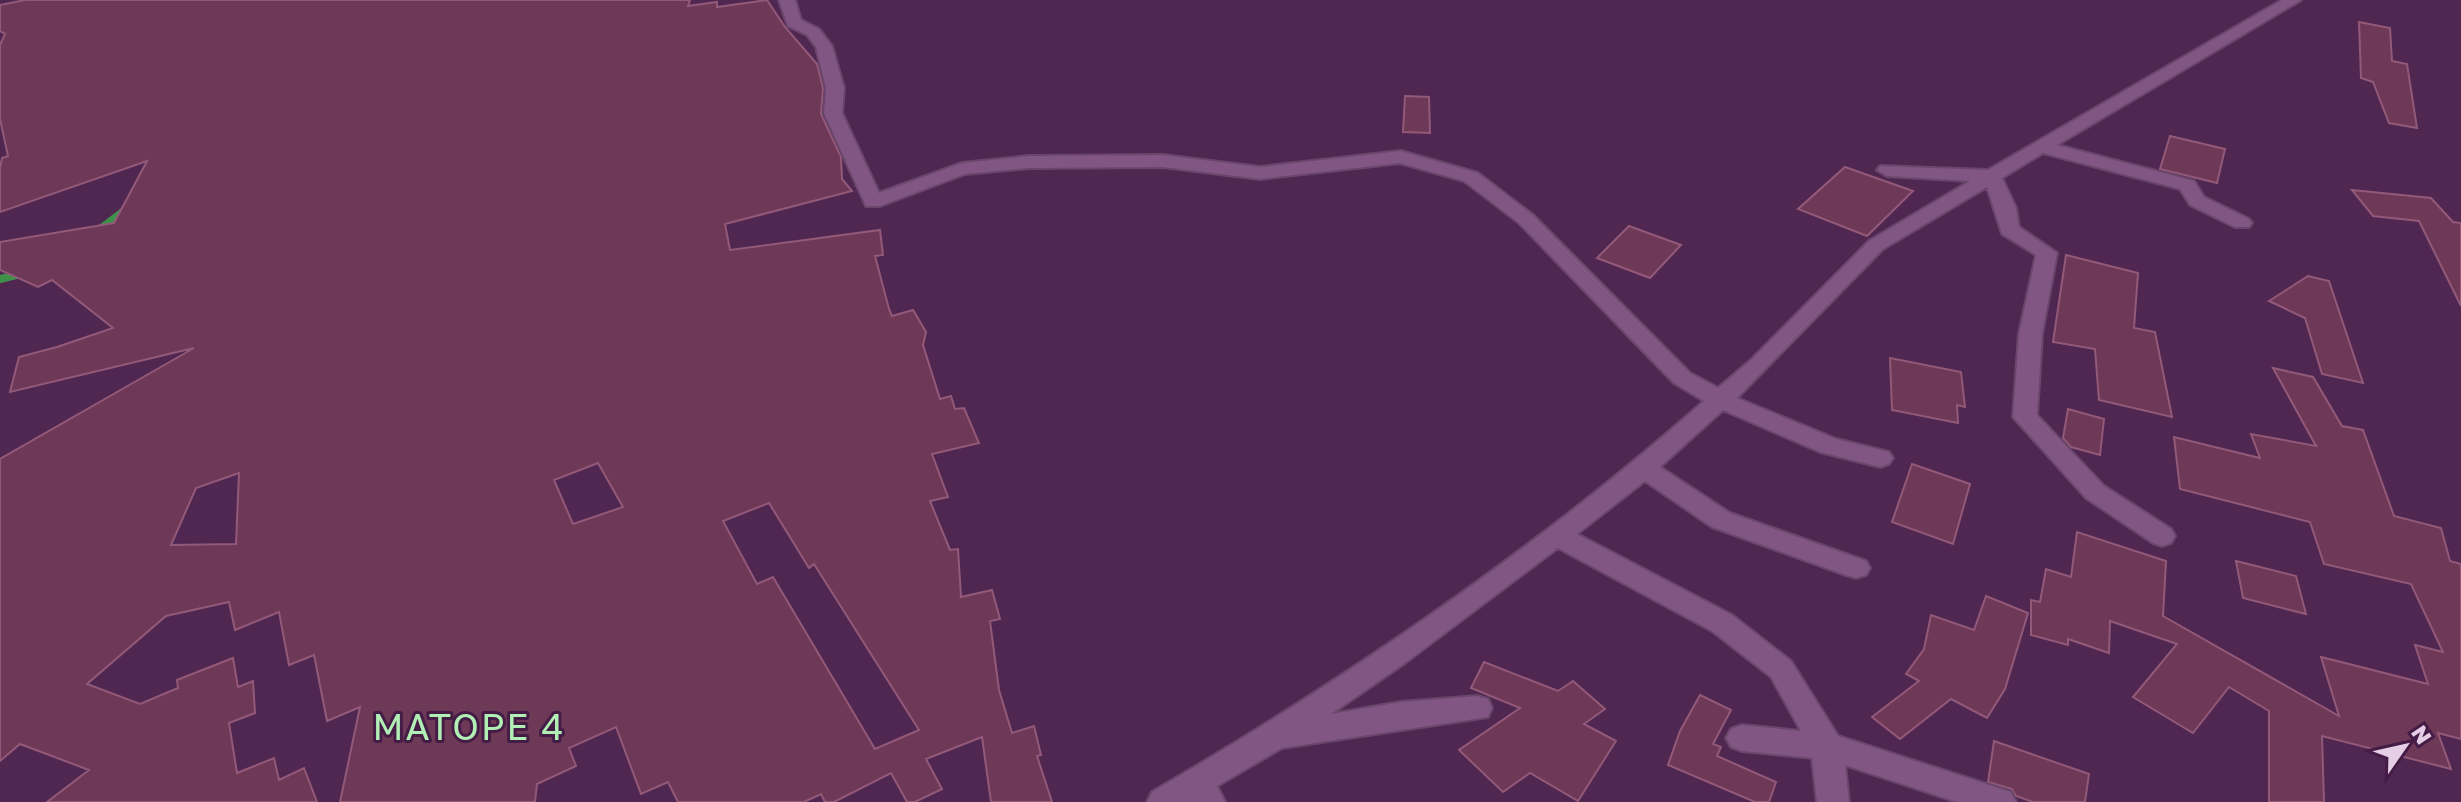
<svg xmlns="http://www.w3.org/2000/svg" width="2461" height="802" viewBox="0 0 2461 802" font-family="'Golos Text',sans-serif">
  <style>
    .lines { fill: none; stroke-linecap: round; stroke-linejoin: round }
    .stream { stroke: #3f9149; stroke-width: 8 }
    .building { fill: #6e3857; stroke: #935979; stroke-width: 2; fill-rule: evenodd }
    .minor-casing { stroke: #6a466b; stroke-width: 4 }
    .minor { fill: #825683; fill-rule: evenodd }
    .labels { text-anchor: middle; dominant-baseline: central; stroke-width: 6; stroke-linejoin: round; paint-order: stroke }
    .near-quarter-label { font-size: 36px; letter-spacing: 2px; fill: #b2efb5; stroke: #441c46 }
  </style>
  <rect width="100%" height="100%" fill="#4f2751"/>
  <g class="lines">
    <g class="stream">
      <path d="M 98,231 L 128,208"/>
      <path d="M 0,279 L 24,273"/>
    </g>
  </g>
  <g class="building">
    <path d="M 25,0 L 690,0 L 688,6 L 717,2 L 717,7 L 767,0 L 785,27 L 817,64 L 823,88 L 821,114 L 841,157 L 842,179 L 852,191 L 725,224 L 730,250 L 880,230 L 883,255 L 875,256 L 889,309 L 892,316 L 913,310 L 926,332 L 923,345 L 940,399 L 951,396 L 955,409 L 964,408 L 979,443 L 932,454 L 948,497 L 930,501 L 950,550 L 958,549 L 961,597 L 992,590 L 1000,619 L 990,621 L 999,690 L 1012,733 L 1034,726 L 1041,755 L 1037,756 L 1052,802 L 991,802 L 982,737 L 926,759 L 942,789 L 915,802 L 907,802 L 891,773 L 834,802 L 825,802 L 821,794 L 804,802 L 678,802 L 668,782 L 641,794 L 616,727 L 569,748 L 576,766 L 537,784 L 535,802 L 340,802 L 360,707 L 327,721 L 314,655 L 289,665 L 279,612 L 235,630 L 229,602 L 166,616 L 87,684 L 140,704 L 178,688 L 177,680 L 233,658 L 238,687 L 253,681 L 255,713 L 229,723 L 237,773 L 274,758 L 279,780 L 304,768 L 317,802 L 47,802 L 89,770 L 20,744 L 0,761 L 0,459 L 194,348 L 10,392 L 19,357 L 57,347 L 113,328 L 52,280 L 38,287 L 0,270 L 0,242 L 114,223 L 147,161 L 0,212 L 0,168 L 2,158 L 8,156 L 0,119 L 0,45 L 5,34 L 0,31 L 0,5 ZM 598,463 L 623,507 L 573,524 L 554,480 ZM 239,473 L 236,544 L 171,545 L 196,488 ZM 769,503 L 809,568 L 814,564 L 919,730 L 875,749 L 773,577 L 757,584 L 723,521 Z"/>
    <path d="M 2359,22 L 2390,28 L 2392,61 L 2407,64 L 2417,128 L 2389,123 L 2373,82 L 2361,78 Z"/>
    <path d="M 1405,96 L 1429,97 L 1430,133 L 1403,132 Z"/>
    <path d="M 2170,136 L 2225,149 L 2217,183 L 2160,169 Z"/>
    <path d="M 1845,167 L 1913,191 L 1867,236 L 1798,209 Z"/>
    <path d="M 2352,190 L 2431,198 L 2453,222 L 2461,223 L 2461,306 L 2419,221 L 2373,216 Z"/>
    <path d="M 1629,226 L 1681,245 L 1650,278 L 1597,258 Z"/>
    <path d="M 2066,255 L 2138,273 L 2134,328 L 2155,332 L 2172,417 L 2099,400 L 2095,349 L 2053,342 Z"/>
    <path d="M 2308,276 L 2329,281 L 2363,383 L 2322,374 L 2305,318 L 2269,301 Z"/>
    <path d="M 1890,358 L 1961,372 L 1965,407 L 1957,405 L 1958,423 L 1892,410 Z"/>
    <path d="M 2273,368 L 2313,377 L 2342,426 L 2363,430 L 2394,516 L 2441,528 L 2450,561 L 2461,564 L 2461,739 L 2438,733 L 2451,769 L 2322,736 L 2324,802 L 2269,802 L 2269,711 L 2229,687 L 2193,733 L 2133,697 L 2177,644 L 2110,621 L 2109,653 L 2068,639 L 2068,645 L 2031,635 L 2031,600 L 2040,602 L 2046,569 L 2071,577 L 2077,532 L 2166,561 L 2163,616 L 2339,716 L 2321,657 L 2428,684 L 2415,645 L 2443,652 L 2411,584 L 2324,564 L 2310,522 L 2180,489 L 2174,437 L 2260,458 L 2251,434 L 2316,446 Z"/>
    <path d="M 2068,409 L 2104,419 L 2100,455 L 2071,447 L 2063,438 Z"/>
    <path d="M 1912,464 L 1970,484 L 1953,544 L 1892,522 Z"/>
    <path d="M 2236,561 L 2296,576 L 2306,614 L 2243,598 Z"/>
    <path d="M 1986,596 L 2028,613 L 2005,689 L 1987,718 L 1951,699 L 1900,739 L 1872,717 L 1919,681 L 1906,674 L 1924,649 L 1931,615 L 1974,630 Z"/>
    <path d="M 1484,662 L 1558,691 L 1573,681 L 1605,709 L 1584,724 L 1616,741 L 1578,801 L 1530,773 L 1503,792 L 1459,750 L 1520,708 L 1471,688 Z"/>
    <path d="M 1700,695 L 1731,710 L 1713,744 L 1721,747 L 1717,756 L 1776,782 L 1769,802 L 1755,802 L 1668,765 L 1680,731 Z"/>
    <path d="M 1994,741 L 2089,774 L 2085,802 L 2033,802 L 2016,796 L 2012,789 L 1988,782 Z"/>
  </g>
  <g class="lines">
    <g class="minor-casing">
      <path id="minor" d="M 779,0 L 795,0 L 801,20 L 819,29 L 832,46 L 844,88 L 842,113 L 879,193 L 962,163 L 1029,156 L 1163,155 L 1260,167 L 1401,151 L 1478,173 L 1533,215 L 1690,373 L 1718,388 L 1752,359 L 1869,241 L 1970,181 L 1887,176 L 1877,170 L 1880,166 L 1988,170 L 2282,0 L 2301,0 L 2057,145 L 2194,181 L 2204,197 L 2249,219 L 2252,223 L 2249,227 L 2235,227 L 2190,205 L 2180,189 L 2043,153 L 2002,178 L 2016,208 L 2019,227 L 2057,253 L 2042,334 L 2037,415 L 2104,486 L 2171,529 L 2175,536 L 2171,543 L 2162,546 L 2153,543 L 2086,498 L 2013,417 L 2019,334 L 2036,255 L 2002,234 L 1987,187 L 1883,249 L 1737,398 L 1836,439 L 1889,452 L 1893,458 L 1889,464 L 1880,467 L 1820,452 L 1723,410 L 1660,467 L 1730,513 L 1866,561 L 1870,568 L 1866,575 L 1856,578 L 1846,575 L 1712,527 L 1645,481 L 1577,534 L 1732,615 L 1791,661 L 1838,736 L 2011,792 L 2016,802 L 1957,802 L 1845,765 L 1849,802 L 1817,802 L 1812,758 L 1742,751 L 1731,747 L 1726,738 L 1731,729 L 1742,725 L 1801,731 L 1771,677 L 1712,631 L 1558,548 L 1405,663 L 1331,714 L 1401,702 L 1477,696 L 1488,699 L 1492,708 L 1488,717 L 1282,748 L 1217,786 L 1225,802 L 1147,802 L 1152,792 C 1346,679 1535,550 1704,401 L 1674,383 L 1519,223 L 1464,181 L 1400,163 L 1260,179 L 1163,167 L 1029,168 L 965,174 L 880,206 L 866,206 L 824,113 L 826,88 L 816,47 L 807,35 L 788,26 Z"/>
    </g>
    <use href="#minor" class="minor"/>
  </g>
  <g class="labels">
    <g class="near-quarter-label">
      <text x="469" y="726">MATOPE 4</text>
    </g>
  </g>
  <g transform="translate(2405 746) rotate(56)" stroke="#441c46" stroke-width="6" paint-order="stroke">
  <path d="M0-6L14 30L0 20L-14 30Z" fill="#e7cee7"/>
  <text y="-12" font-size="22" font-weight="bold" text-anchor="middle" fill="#e7cee7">N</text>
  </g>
</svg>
